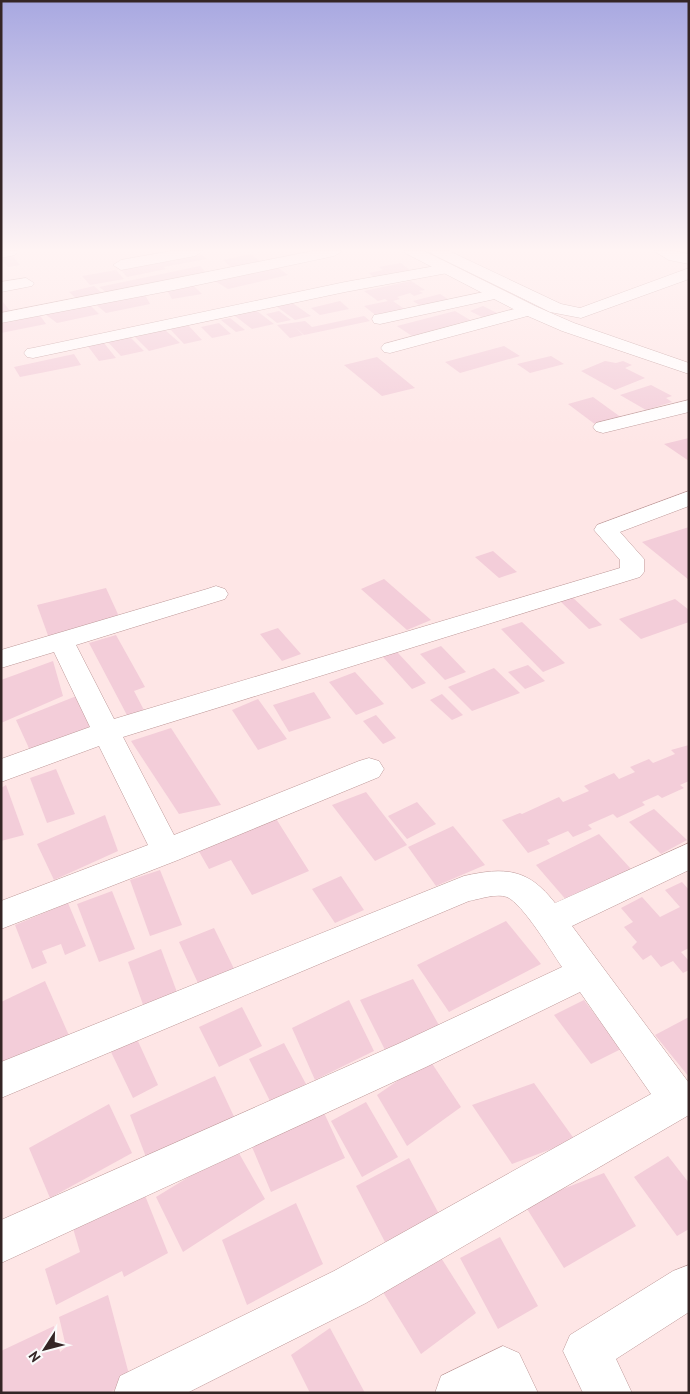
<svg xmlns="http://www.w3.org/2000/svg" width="690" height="1394" viewBox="0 0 690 1394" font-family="'PT Sans',sans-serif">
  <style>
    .building { fill: #f3cdd9 }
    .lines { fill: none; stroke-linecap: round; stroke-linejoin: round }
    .minor-casing { stroke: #bd9898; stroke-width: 1 }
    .major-casing { stroke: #bd9898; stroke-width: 1 }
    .minor { fill: #fff; fill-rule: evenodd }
    .major { fill: #fff; fill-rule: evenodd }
  </style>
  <rect width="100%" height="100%" fill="#fee6e6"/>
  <g class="building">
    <path d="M 251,254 L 261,262 L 232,268 L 223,260 Z"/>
    <path d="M 12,255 L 20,265 L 8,267 L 1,259 L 1,257 Z"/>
    <path d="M 202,255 L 207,259 L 163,267 L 166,269 L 127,277 L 121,270 Z"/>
    <path d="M 401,263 L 412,272 L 375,278 L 369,273 L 383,270 L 379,267 Z"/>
    <path d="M 200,266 L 209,276 L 110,295 L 99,287 Z"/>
    <path d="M 276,266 L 288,275 L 228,289 L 215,281 Z"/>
    <path d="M 116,270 L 124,279 L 90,285 L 82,276 Z"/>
    <path d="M 411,281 L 425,290 L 419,291 L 423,293 L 414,296 L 410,293 L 397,297 L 400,299 L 393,301 L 407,311 L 378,317 L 364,306 L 388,301 L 385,299 L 378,301 L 364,291 Z"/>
    <path d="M 193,285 L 202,294 L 172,299 L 167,290 Z"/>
    <path d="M 94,286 L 104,295 L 78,300 L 69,292 Z"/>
    <path d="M 144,293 L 150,304 L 106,313 L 94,303 Z"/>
    <path d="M 440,294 L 451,301 L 424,308 L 413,301 Z"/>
    <path d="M 340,301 L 349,309 L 320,315 L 311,308 Z"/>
    <path d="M 3,302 L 11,312 L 1,314 Z"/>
    <path d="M 291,302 L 311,316 L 295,320 L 276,306 Z"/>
    <path d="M 89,304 L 99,314 L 57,323 L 45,314 Z"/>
    <path d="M 483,306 L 497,313 L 484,318 L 470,311 Z"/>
    <path d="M 257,311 L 274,324 L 252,329 L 235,316 Z"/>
    <path d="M 279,311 L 291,320 L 277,323 L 266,314 Z"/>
    <path d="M 455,311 L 470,320 L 412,336 L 397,326 Z"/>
    <path d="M 39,314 L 46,324 L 1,333 L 1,322 L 16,321 L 14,318 Z"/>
    <path d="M 364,316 L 370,321 L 304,335 L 295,327 L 303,335 L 290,338 L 277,325 L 305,321 L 312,327 Z"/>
    <path d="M 230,318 L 245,330 L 236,332 L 221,320 Z"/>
    <path d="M 219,323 L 231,334 L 212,338 L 201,327 Z"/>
    <path d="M 188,325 L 202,340 L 184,344 L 170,329 Z"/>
    <path d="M 165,330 L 180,343 L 149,351 L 135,337 Z"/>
    <path d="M 129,336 L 144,351 L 121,356 L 107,341 Z"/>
    <path d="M 99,343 L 104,343 L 116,358 L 99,361 L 87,345 Z"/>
    <path d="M 504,346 L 520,356 L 460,373 L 445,362 Z"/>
    <path d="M 74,354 L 81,365 L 20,377 L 14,367 Z"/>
    <path d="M 551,356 L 564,364 L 530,373 L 517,364 Z"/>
    <path d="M 377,357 L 415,388 L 382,396 L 344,365 Z"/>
    <path d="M 605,361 L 616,363 L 623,361 L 632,365 L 625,368 L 645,378 L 615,390 L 581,371 Z"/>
    <path d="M 651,385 L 672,396 L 666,398 L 672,402 L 646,410 L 620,395 Z"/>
    <path d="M 593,397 L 622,418 L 596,425 L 568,404 Z"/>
    <path d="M 689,438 L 689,461 L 664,444 Z"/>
    <path d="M 689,527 L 689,580 L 642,542 Z"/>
    <path d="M 493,551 L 517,572 L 499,578 L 475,557 Z"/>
    <path d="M 384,579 L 431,620 L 407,630 L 361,589 Z"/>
    <path d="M 106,588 L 122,623 L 50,641 L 37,605 Z"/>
    <path d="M 570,595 L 602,625 L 589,629 L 558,599 Z"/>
    <path d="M 675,599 L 689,610 L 689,622 L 641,639 L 619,619 Z"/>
    <path d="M 522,622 L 565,663 L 543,672 L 501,629 Z"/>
    <path d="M 278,628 L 301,654 L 282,661 L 260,634 Z"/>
    <path d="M 116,635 L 145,687 L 134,691 L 146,714 L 129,719 L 89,643 Z"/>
    <path d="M 441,646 L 466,672 L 445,680 L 420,654 Z"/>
    <path d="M 397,652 L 426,683 L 412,689 L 383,657 Z"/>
    <path d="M 53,661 L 63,696 L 1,723 L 1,680 Z"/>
    <path d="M 528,665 L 545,681 L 525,689 L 508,672 Z"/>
    <path d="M 494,668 L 520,693 L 472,711 L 448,687 Z"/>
    <path d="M 355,672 L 384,704 L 356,715 L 329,682 Z"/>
    <path d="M 314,692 L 331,718 L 289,732 L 273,705 Z"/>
    <path d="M 442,694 L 463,715 L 452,720 L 430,700 Z"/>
    <path d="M 79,695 L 99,733 L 33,757 L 16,720 Z"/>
    <path d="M 258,699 L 287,739 L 258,750 L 232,710 Z"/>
    <path d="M 376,715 L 396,738 L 383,744 L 363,721 Z"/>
    <path d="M 171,728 L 221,805 L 179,814 L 131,741 Z"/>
    <path d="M 689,745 L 689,781 L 680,785 L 684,788 L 662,798 L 658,795 L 642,802 L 645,805 L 617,818 L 613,814 L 588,825 L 592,829 L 573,837 L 568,831 L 547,840 L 550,844 L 528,853 L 502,820 L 520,813 L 522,814 L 559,797 L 563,802 L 589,791 L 584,786 L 614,773 L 619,779 L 635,772 L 630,767 L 649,759 L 653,763 L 675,754 L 671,750 Z"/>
    <path d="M 56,769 L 75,814 L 47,823 L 30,778 Z"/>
    <path d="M 6,785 L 24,835 L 1,841 L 1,788 Z"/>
    <path d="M 366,792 L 407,845 L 375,861 L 332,805 Z"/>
    <path d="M 417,802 L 436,824 L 407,839 L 388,816 Z"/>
    <path d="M 654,809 L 687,840 L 661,854 L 629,822 Z"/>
    <path d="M 105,815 L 118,851 L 54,880 L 37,844 Z"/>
    <path d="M 275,817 L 309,871 L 252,895 L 231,860 L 209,869 L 197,848 Z"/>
    <path d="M 453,826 L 485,865 L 436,886 L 408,847 Z"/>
    <path d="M 599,834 L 631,869 L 568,902 L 536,865 Z"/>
    <path d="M 160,870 L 182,925 L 150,936 L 130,880 Z"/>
    <path d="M 341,876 L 364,910 L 335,923 L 312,889 Z"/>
    <path d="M 682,882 L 689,890 L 689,948 L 681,952 L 689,961 L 689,970 L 683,973 L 673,961 L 661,967 L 651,955 L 643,960 L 632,947 L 637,942 L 624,927 L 633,922 L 621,908 L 642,897 L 660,917 L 680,907 L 665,890 Z"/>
    <path d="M 112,891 L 135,949 L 99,962 L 77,904 Z"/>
    <path d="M 68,903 L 86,946 L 65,955 L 61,944 L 42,951 L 47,963 L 32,969 L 15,925 Z"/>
    <path d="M 506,921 L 541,964 L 449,1012 L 417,965 Z"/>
    <path d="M 214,928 L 239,979 L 203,994 L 179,942 Z"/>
    <path d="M 161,949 L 181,1003 L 147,1016 L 128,962 Z"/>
    <path d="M 413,979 L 440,1027 L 385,1050 L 360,1000 Z"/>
    <path d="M 45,981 L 71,1040 L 1,1068 L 1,1002 Z"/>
    <path d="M 349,1000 L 374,1051 L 315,1080 L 292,1028 Z"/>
    <path d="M 584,1000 L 621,1049 L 591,1064 L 554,1015 Z"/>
    <path d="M 242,1007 L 262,1046 L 219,1067 L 199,1027 Z"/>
    <path d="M 689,1017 L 689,1077 L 655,1035 Z"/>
    <path d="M 137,1039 L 158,1085 L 133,1098 L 111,1052 Z"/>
    <path d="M 284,1043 L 306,1084 L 270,1101 L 249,1059 Z"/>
    <path d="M 429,1059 L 461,1107 L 407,1146 L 377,1095 Z"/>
    <path d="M 215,1076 L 237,1123 L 149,1165 L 130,1115 Z"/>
    <path d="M 534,1083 L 575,1140 L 512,1164 L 472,1105 Z"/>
    <path d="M 319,1102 L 345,1158 L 271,1192 L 247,1135 Z"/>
    <path d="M 366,1102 L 398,1157 L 362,1177 L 331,1121 Z"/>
    <path d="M 109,1104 L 132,1153 L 50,1198 L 29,1148 Z"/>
    <path d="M 236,1148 L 265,1199 L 183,1252 L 156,1197 Z"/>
    <path d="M 668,1156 L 689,1183 L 689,1229 L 677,1236 L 634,1177 Z"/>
    <path d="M 409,1158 L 439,1214 L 385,1242 L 356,1186 Z"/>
    <path d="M 604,1173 L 636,1226 L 564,1268 L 524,1204 Z"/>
    <path d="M 144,1193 L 168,1253 L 124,1277 L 122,1271 L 56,1305 L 45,1269 L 80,1252 L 72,1225 Z"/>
    <path d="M 296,1203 L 323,1264 L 247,1305 L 222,1240 Z"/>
    <path d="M 500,1237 L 538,1306 L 498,1329 L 460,1258 Z"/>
    <path d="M 438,1253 L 476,1313 L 421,1354 L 383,1292 Z"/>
    <path d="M 108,1295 L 131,1382 L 108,1393 L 1,1393 L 1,1351 L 54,1326 L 60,1352 L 66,1347 L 59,1317 Z"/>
    <path d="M 330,1328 L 365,1393 L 310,1393 L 291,1355 Z"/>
  </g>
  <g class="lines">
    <g class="minor-casing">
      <g id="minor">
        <path d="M 1,251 L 17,251 L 18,252 L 15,255 L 1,258 Z"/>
        <path d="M 171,251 L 203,251 L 195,256 L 121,270 L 113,265 L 121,260 Z"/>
        <path d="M 313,251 L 342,251 L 334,256 L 174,290 L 1,323 L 1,313 Z"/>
        <path d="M 429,251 L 449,251 L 561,304 L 580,308 L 689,268 L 689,279 L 581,318 L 550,312 L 432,254 Z"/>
        <path d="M 654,251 L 674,251 L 689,254 L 689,264 L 669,260 Z"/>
        <path d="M 447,264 L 453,266 L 455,269 L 453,272 L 345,292 L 33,358 L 27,357 L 24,353 L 27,349 L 33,348 L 345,282 Z"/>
        <path d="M 26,278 L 34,283 L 32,286 L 1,292 L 1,282 Z"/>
        <path d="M 498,289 L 506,294 L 504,297 L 380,324 L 374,323 L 372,319 L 374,315 L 380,314 Z"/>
        <path d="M 529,305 L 535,306 L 537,310 L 535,314 L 390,353 L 384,352 L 381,348 L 384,344 Z"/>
        <path d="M 689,400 L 689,412 L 603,433 L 596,431 L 593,427 L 596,423 Z"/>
        <path d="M 689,491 L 689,506 L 620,532 L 644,559 L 644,572 L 640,577 L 123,737 L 174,835 L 359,761 L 369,758 L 379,761 L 384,769 L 379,777 L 178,860 L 1,929 L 1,901 L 148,845 L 99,746 L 1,782 L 1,759 L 90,727 L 54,652 L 1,668 L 1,650 L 207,589 L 216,586 L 225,589 L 228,594 L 225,599 L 76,645 L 114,719 L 620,568 L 620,560 L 594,530 L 597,525 Z"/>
        <path d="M 689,843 L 689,870 L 572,926 L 689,1083 L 689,1115 L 366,1303 L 187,1393 L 114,1393 L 120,1376 L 334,1271 L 651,1094 L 580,992 L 426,1067 L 1,1263 L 1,1220 L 400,1043 L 562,967 C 551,951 523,904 507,897 C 496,893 480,899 469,901 L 1,1098 L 1,1062 L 464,876 C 505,867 528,868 555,903 Z"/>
        <path d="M 689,1265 L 689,1312 L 616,1359 L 632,1393 L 583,1393 L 563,1351 L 570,1335 L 673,1271 Z"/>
        <path d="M 503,1346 L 519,1353 L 538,1393 L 435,1393 L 441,1376 Z"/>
      </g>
    </g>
    <g class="major-casing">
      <path id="major" d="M 404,251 L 424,251 L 535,306 L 574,323 L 689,363 L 689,374 L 562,331 L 523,314 L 407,254 Z"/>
    </g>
    <use href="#minor" class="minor"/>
    <use href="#major" class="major"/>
  </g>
  <linearGradient id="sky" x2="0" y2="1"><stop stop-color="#a8a8e1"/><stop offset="0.56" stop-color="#fff4f4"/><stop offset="1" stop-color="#fff4f4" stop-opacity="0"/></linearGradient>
  <rect width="690" height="446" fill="url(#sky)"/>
  <rect width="690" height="1394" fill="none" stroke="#342525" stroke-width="5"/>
  <g transform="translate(45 1349) rotate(234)" stroke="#fafafa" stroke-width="4" paint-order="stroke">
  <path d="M0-4L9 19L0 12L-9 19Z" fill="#342525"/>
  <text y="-8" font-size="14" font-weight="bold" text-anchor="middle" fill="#342525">N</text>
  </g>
</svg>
